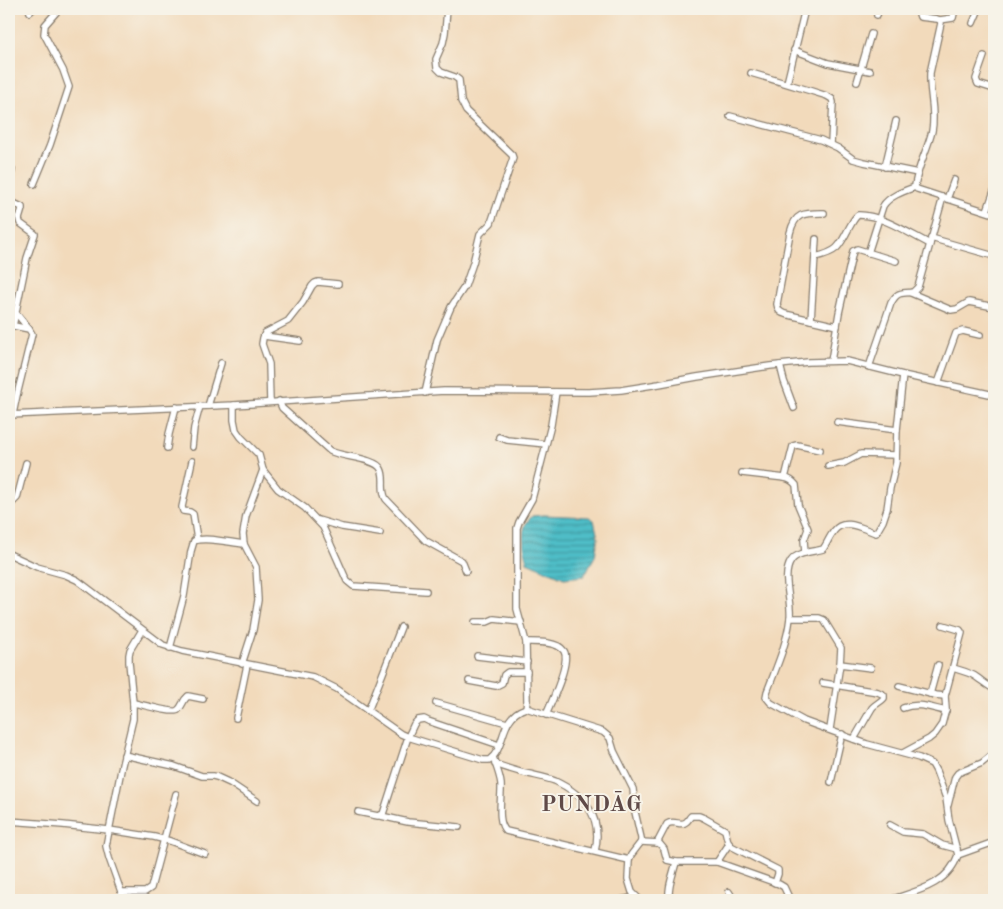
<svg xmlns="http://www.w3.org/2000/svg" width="1003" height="909" viewBox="0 0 1003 909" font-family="'Old Standard TT',serif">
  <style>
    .water { fill: url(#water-rules); stroke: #366c72 }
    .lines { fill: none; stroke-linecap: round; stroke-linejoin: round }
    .minor-casing { stroke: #877b6c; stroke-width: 8 }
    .minor { stroke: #fff; stroke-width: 5.5 }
    .labels { text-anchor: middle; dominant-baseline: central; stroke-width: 4; stroke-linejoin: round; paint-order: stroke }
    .district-label { font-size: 22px; font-weight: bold; letter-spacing: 1px; fill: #5f4a48; stroke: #f7f3e8 }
  </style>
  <defs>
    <pattern id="water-rules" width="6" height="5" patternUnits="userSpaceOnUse" patternTransform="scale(1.25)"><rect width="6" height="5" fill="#4fbdc7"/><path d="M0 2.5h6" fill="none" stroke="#4199a1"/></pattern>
  </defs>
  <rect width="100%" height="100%" fill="#f7f3e8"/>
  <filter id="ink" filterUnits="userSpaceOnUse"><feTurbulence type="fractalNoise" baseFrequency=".02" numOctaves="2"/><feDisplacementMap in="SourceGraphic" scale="10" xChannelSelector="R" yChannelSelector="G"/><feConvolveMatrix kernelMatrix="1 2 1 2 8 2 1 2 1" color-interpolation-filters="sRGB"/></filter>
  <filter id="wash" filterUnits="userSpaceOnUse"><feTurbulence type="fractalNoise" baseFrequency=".0096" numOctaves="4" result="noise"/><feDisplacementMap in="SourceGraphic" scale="20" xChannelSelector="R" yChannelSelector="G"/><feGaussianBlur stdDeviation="1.12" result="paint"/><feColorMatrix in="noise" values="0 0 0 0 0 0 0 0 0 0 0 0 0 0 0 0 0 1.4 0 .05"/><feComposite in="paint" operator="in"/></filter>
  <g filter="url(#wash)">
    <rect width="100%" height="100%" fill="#f2dabb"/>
    <path class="water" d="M 544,515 L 589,517 L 594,520 L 598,538 L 595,556 L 584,576 L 564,578 L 527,562 C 525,551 521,537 525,526 C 526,522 530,519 532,516 Z"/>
  </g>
  <g filter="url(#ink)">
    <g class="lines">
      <g class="minor-casing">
        <g id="minor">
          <path d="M 919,9 L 919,14 L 920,17 L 937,19 L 940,20 L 941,23 L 930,73 C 929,93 936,112 932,131 C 928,149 916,170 915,187 L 917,189 L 994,214"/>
          <path d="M 30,12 L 33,9"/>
          <path d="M 877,15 L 879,9"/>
          <path d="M 940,20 L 953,18 L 955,9"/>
          <path d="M 973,23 L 979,9"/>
          <path d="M 794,50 L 828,63 L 870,71"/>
          <path d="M 984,56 L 976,79 L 978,84 L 994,89"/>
          <path d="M 751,73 L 808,90 L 827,96 L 832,99 L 833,102 L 831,144"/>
          <path d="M 857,82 L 871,34"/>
          <path d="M 787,83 L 805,9"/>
          <path d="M 730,116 L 821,140 L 838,148 L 853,159 L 864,162 L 918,173"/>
          <path d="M 885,167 L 896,121"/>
          <path d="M 9,182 L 12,170"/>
          <path d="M 34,184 L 50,145 L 69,87 L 63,70 L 44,34 L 45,25 L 59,9"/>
          <path d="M 947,199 L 954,180"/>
          <path d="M 9,201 L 22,207 L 22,209 L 19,219 L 20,223 L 35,234 L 27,258 L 13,326"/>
          <path d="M 987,211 L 994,191"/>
          <path d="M 824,213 C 804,213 795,212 790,233 L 777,304 C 778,310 779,312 785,314 L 837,326"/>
          <path d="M 931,238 L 994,256"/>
          <path d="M 868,253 L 883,206 C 889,196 904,191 915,187"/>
          <path d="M 815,257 C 837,252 839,248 849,228 C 852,223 854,218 858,215 C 880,214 910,234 930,244"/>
          <path d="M 911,293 L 951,310 L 957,309 L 969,302 L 994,307"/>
          <path d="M 16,313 L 29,329"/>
          <path d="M 811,320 L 816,239"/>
          <path d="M 9,325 L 29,329 L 32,334 L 17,395 L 13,414"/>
          <path d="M 264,336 L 300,341"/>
          <path d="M 831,361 L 839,313 L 853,251 L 857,249 L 896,261"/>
          <path d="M 780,365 L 784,381 L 794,408"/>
          <path d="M 869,367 L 891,303 C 898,291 900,294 913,292 L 918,287 L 943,197"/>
          <path d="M 938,383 L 956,333 L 963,331 L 980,335"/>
          <path d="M 425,393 L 437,340 L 451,307 L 465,286 L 473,263 L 480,234 L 491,223 L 513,158 L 512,155 L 466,111 L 461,101 L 459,80 L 455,77 L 441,72 L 437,68 L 436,59 L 443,43 L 445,33 L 447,9"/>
          <path d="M 279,401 L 282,408 L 330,451 C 341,457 376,458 381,469 C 386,478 380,490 386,499 L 426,541 L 462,561 L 466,571"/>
          <path d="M 270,402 L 269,364 L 262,344 L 263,338 L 265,333 L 288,321 L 303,302 L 312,286 L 315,283 L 318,282 L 338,284"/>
          <path d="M 234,405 L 234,420 L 236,430 L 241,437 L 259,455 L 263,470 L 246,516 L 243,534 L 244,544 L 256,567 L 258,600 L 253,630 L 242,664"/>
          <path d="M 208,406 L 221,363"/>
          <path d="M 9,415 L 234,405 L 444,391 L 589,392 L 621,390 L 659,384 L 697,377 L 770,366 L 808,362 L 847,361 L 903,375 L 994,395"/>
          <path d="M 837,422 L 897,430"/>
          <path d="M 499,437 L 507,440 L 546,444"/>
          <path d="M 192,447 L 194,428 L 200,406"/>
          <path d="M 167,448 L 169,434 L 176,407"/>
          <path d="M 192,461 L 182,507 L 183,511 L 190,512 L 193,514 L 197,539"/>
          <path d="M 828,466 L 844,463 L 861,454 L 896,455"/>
          <path d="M 263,470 L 278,489 L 305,508 L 323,527 L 347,581 L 353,586 L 426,591"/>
          <path d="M 742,473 L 785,478 C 790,479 793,481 796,485 L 798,505 L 808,529 L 804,540 L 805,553"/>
          <path d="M 785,478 L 793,446 L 797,445 L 820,450"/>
          <path d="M 9,502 L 13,502 L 17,498 L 26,463"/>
          <path d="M 318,520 L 342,527 L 380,533"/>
          <path d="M 9,554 L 37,567 L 66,575 L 77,580 L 163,645 L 182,651 L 313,677 L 337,689 L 401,734 L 408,737 L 483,760 L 489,760 C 507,748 498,717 526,708 L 603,732 L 610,738 L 614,751 L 633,789 L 635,812 L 641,838 L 641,842 L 631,855 L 629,860 L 628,879 L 632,892 L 640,900"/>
          <path d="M 790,618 L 819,618 L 824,620 L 841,648 L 840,664"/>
          <path d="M 475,622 L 487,622 L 494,619 L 521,622"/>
          <path d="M 526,642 C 536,642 557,641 564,651 C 571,662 551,703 546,715"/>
          <path d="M 170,648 L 184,596 L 191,551 L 194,541 C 206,536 231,543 244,544"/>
          <path d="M 477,656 L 527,662"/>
          <path d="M 953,668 C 960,670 967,672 973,675 C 980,679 986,685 994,689"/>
          <path d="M 469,681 L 496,686 L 502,683 L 504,675 L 508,672 L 527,672"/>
          <path d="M 823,683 L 878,692 L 884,695 L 884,698 C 881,702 875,704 872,708 L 854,739"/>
          <path d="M 899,686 L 935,695 L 945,696"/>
          <path d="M 930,694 L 938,665"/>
          <path d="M 133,703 C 141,704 174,714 178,710 C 183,706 182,701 188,696 L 203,699"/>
          <path d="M 436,703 L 507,723"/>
          <path d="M 526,708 L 527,701 L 526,642 L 517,609 L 517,528 L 519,522 L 532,499 L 551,425 L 556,392"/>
          <path d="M 903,708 C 918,702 931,708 946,711"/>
          <path d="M 368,711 L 401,627"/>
          <path d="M 236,718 L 247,665"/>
          <path d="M 830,729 L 840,664 L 871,668"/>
          <path d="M 903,753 L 929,739 L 935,734 L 942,724 L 946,709 L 945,696 L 962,633 L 960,630 L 943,625"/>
          <path d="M 124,755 L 174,766 L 202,776 L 213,776 L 217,777 L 230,783 L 257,801"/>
          <path d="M 493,757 C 496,766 500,775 501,784 C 502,797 496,822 506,831 L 629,860"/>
          <path d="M 495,764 C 507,768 518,772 529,774 C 537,776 547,778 555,781 C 585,795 603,818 595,851"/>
          <path d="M 831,782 L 842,734"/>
          <path d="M 948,805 L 955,777 L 958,773 L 982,763 L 994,753"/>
          <path d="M 358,812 L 378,816 L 383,814 L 408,737 L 414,724 L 418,720 L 424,719 L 428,721 L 499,745"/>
          <path d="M 381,816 L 408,822 L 459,827"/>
          <path d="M 9,821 L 63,825 L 109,830 L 154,837 L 170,841 L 205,854"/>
          <path d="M 890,825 L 903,832 L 923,834 L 942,845 L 957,849"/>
          <path d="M 641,842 L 659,843 L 664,849 L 667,860 L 676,862 C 674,872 666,891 670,900"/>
          <path d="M 657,843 L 667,824 C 674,819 681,827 686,822 C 688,821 689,818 691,816 L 699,816 L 704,818 L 725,830 L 728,842 L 731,846 L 778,870 L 778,874 L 775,883"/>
          <path d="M 958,855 L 994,842"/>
          <path d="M 676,862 L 717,862 L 729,844"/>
          <path d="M 717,862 L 779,884 L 784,887 L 790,900"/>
          <path d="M 121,892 L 145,892 L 151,888 L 176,794"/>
          <path d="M 729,892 L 734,900"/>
          <path d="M 124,900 L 109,858 L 106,846 L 122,765 L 133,719 L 133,703 L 129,662 L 129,655 L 130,650 L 142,630"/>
          <path d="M 621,900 L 636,897"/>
          <path d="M 890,900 C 917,891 948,885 958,855 L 949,820 L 946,798 L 936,771 L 932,764 L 919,758 L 867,744 L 804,721 L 771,703 L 766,697 L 767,692 C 776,668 787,644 790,618 C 792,601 781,576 791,561 C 797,552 813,552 823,549 C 827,544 829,537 834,531 C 844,517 863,529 876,533 L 883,521 L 887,509 L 890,488 L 896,463 L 897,430 L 903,375"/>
        </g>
      </g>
      <use href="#minor" class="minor"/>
    </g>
  </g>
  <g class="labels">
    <g class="district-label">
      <text x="592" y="805">PUNDĀG</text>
    </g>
  </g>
  <rect width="1003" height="909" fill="none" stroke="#f7f3e8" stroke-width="30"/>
</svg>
